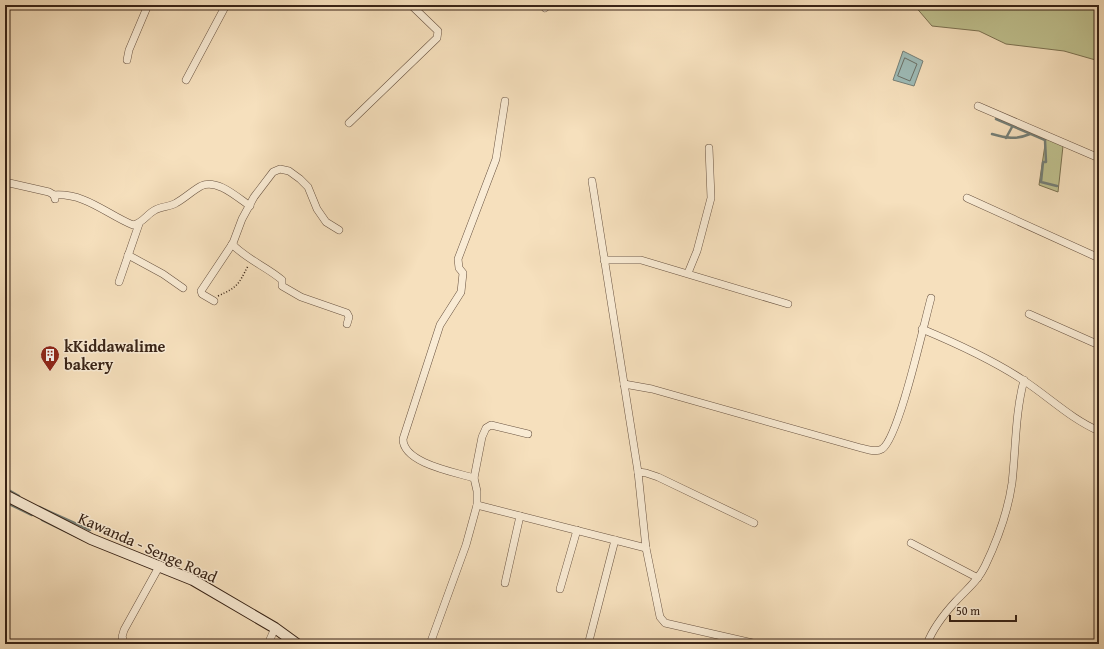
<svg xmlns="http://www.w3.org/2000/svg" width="1104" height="649" viewBox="0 0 1104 649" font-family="'Gentium Book Plus',serif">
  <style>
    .green { fill: #bfc18f; stroke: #7c7252 }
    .water { fill: #9ebcb8; stroke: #757f77 }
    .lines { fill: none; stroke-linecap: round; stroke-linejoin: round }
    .shore { stroke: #6b7067; stroke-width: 1 }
    .stream { stroke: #757f77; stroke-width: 2.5 }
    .street-casing { stroke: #685240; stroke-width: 8 }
    .secondary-casing { stroke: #382316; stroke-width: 12 }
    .path { stroke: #382316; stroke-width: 1.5; stroke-dasharray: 1 2; stroke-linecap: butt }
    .street { stroke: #f9ebd4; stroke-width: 7 }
    .secondary { stroke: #f9ebd4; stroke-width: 10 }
    .labels { text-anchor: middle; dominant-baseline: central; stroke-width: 3; stroke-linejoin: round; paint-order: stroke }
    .poi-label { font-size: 16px; font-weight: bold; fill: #382316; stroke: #f9ebd4; text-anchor: start }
    .street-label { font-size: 16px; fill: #382316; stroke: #f9ebd4 }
  </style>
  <rect width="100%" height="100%" fill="#f6e0bd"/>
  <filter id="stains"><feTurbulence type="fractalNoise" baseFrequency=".005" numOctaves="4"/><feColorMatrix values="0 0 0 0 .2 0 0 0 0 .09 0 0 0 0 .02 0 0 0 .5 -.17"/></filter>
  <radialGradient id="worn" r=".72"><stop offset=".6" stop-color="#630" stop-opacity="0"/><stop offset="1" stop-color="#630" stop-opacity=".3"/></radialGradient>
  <g class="green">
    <path d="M 914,5 L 1099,5 L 1099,61 L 1064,51 L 1006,44 L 979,31 L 932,26 Z"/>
    <path d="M 1046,138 L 1063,146 L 1058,192 L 1039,185 Z"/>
    <path d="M 1095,209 L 1099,211 L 1099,254 L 1096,250 Z"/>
  </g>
  <path class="water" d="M 903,51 L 923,61 L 914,86 L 893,80 Z"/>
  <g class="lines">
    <path class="shore" d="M 905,58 L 917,64 L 910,81 L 898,76 Z"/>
    <g class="stream">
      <path d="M 996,119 L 1045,140 L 1046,162 L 1043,162 L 1041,182 L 1057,186"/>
      <path d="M 992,134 C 1006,138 1016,140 1030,134"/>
      <path d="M 1006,138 L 1012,127"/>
      <path d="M 5,488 L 19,496"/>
      <path d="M 5,502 L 32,515"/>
      <path d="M 39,507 L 90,530"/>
      <path d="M 42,520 L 83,540"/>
    </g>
    <g class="street-casing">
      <g id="street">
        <path d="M 543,5 L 545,8"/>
        <path d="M 127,60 L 129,50 L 148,5"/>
        <path d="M 186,80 L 226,5"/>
        <path d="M 978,106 L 1099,158"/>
        <path d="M 349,123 L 437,38 L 438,31 L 411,5"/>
        <path d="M 592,181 L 638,472 L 646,548 L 660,617 L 665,623 L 757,644"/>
        <path d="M 5,182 L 49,192 L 54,195 L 55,199"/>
        <path d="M 54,195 C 86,193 106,214 133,225 C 143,223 147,214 155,210 C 162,206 170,207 176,203 C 185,198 192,191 201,186 C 217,178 238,198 250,206"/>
        <path d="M 967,198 L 1099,258"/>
        <path d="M 232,244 C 246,259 267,267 282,280 L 282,286 L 301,297 L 347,313 L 349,317 L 347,324"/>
        <path d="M 128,255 L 163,274 L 183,288"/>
        <path d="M 604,260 L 641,260 L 788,304"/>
        <path d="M 688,273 L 697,251 L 711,198 L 709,148"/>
        <path d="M 119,282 L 139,224"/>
        <path d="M 214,301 L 202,294 L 201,291 L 233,243 L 242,219 L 254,197 L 273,172 L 280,169 L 289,171 L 300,179 L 308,187 L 317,209 L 326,222 L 339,230"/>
        <path d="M 1029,314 L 1099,345"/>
        <path d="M 922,329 C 958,344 991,359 1023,380 C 1049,397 1071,419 1099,431"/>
        <path d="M 624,384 L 652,389 L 861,448 C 867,449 875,453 882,449 C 899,438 924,323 931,298"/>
        <path d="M 638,472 L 646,473 L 658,477 L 754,523"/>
        <path d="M 474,478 C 454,472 403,463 403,439 L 440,325 L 461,292 L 463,273 L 459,268 L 458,259 L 496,159 L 505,101"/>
        <path d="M 477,505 L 646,548"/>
        <path d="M 911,543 L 978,578"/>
        <path d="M 505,583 L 520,516"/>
        <path d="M 560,589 L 577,530"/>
        <path d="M 589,641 L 615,540"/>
        <path d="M 125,644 L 122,637 L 124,630 L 160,565"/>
        <path d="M 268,644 L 275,628"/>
        <path d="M 430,644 L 466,545 L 477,505 L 477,491 L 474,478 L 482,437 L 486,428 L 491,425 L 528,434"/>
        <path d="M 927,644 C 933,628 944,614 956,601 C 966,590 978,581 985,566 C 997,541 1008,511 1012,483 C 1016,448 1015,414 1024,380"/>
      </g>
    </g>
    <g class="secondary-casing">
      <path id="secondary" d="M 5,495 L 91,539 L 193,580 L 275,628 L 297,644"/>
    </g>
    <path class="path" d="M 218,296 C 238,287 238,285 248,266"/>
    <use href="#street" class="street"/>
    <use href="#secondary" class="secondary"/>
  </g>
  <defs>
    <g id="building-pin" transform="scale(1)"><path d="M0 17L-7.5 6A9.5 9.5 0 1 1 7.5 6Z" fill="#8f2418" stroke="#f9ebd4"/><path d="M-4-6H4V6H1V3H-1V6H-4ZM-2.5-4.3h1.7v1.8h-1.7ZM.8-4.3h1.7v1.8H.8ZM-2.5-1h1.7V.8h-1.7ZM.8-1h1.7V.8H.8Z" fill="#fff"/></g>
  </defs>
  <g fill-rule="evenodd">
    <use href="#building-pin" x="50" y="355"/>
  </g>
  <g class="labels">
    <g class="poi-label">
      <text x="64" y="346">kKiddawalime<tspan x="64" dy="18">bakery</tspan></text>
    </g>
    <g class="street-label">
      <text transform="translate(148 547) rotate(24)">Kawanda - Senge Road</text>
    </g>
  </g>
  <rect width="1104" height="649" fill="none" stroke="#f6e0bd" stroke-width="20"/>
  <rect x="6" y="6" width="1092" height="637" fill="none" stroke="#382316" stroke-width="2"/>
  <rect x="10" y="10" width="1084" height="629" fill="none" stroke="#382316"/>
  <path d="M950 615v6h66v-6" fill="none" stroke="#382316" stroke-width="2"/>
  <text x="956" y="615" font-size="12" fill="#382316" stroke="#f9ebd4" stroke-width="3" paint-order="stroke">50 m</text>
  <rect width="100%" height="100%" filter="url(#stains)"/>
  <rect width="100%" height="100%" fill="url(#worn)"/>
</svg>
